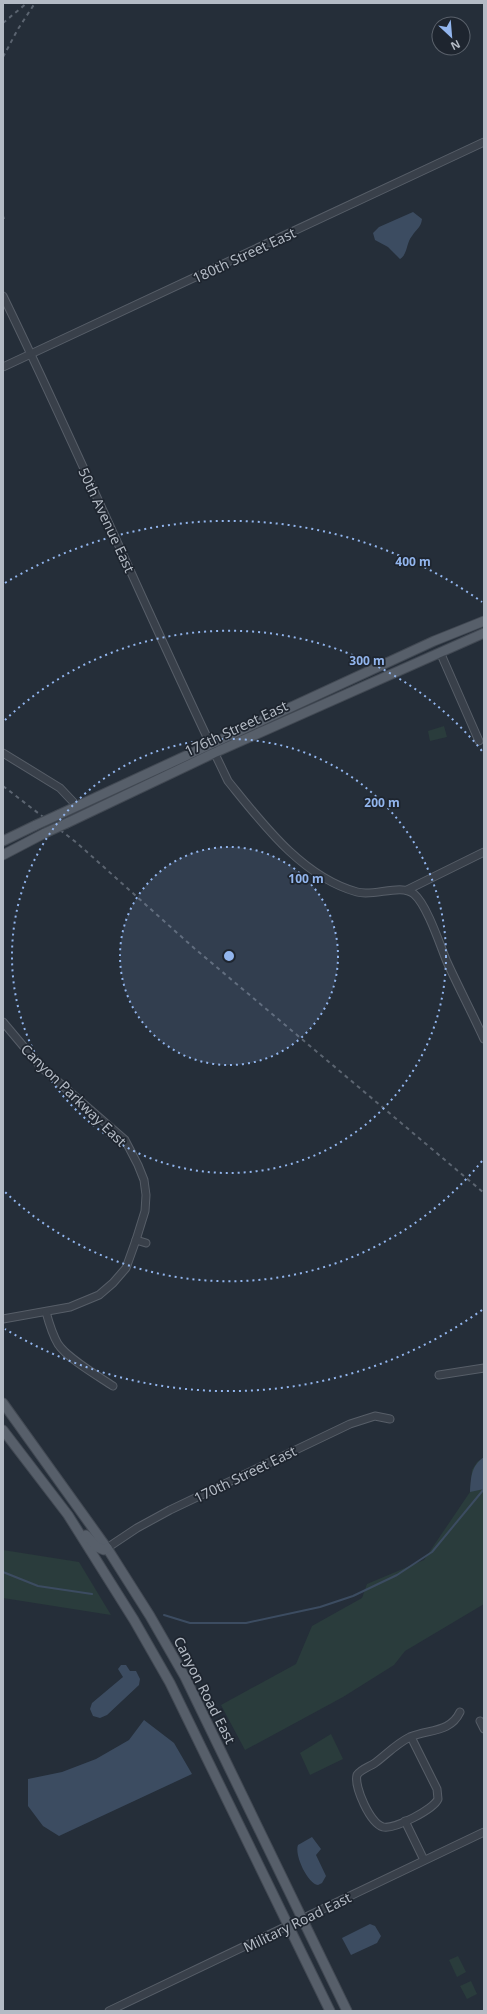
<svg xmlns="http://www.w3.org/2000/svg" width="487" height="2014" viewBox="0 0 487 2014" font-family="'Noto Sans',sans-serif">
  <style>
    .green { fill: #2a3c3c }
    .water { fill: #3c4c61 }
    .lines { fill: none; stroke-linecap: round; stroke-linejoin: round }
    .stream { stroke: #3c4c61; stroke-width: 2 }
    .minor-casing { stroke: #575e68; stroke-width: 9 }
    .major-casing { stroke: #424953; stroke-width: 11 }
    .minor { stroke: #39404a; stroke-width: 7 }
    .major { stroke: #575f6a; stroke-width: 9 }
    .rail { stroke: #5b6470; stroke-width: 2; stroke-dasharray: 4 4; stroke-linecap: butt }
    .major-bridge-casing { stroke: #424953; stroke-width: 11; stroke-linecap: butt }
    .major-bridge { stroke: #575f6a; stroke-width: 9 }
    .ring { fill: none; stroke: #92b5ed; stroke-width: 2; stroke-dasharray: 2 4 }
    .labels { text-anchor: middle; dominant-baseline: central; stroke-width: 3.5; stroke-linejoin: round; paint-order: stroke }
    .street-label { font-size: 14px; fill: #b4bbc5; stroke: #1e252f }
    .centre { fill: #92b5ed; stroke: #1e252f; stroke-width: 2 }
    .ring-label { font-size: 12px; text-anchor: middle; font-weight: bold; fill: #92b5ed; stroke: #1e252f; stroke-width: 3.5; stroke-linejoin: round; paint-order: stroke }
  </style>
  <rect width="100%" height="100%" fill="#252e39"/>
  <g class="green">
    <path d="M 444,726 L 447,737 L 430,741 L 428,731 Z"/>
    <path d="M 484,1457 L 484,1604 L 405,1651 L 394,1665 L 343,1697 L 245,1750 L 221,1705 L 296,1664 L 312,1626 L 362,1598 L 367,1584 L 424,1560 L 470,1492 L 472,1470 L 477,1462 Z"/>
    <path d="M 3,1550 L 79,1562 L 111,1615 L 3,1598 Z"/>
    <path d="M 331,1734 L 343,1759 L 310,1775 L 300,1753 Z"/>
    <path d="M 458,1956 L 466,1972 L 457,1977 L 449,1960 Z"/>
    <path d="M 471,1981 L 477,1994 L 467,1999 L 460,1986 Z"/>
  </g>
  <g class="water">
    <path d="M 413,212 L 422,219 C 421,228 416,229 412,236 C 406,243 408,254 400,259 L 388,247 L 375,240 L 373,233 L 379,227 Z"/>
    <path d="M 484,1457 L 484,1489 L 470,1492 C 471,1477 471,1466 484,1457 Z"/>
    <path d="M 121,1665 L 126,1665 L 130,1671 L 136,1671 L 140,1679 L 139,1685 L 107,1715 L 100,1718 L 93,1716 L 90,1709 L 92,1703 L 123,1677 L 118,1669 Z"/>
    <path d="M 144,1720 L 174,1743 L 192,1774 L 59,1836 L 43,1826 L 28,1806 L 28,1779 L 62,1772 L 96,1759 L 129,1740 Z"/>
    <path d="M 312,1837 L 321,1849 L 316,1855 L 326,1876 L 322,1883 L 318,1885 C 308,1884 294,1855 298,1845 Z"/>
    <path d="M 370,1924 L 375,1926 L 381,1936 L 377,1943 L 351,1955 L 342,1938 Z"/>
  </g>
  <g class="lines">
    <g class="stream">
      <path d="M 3,1572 L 38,1586 L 92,1594"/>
      <path d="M 164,1615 L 190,1623 L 246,1623 L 320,1607 L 353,1596 L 397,1575 L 432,1552 L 484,1489"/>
    </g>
    <g class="minor-casing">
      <g id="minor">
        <path d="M 3,296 C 81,456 150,620 228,781 C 262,823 302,877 357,892 C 374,897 401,883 414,894 C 427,905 440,945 447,962 C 459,988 472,1013 484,1039"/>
        <path d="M 3,367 L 484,142"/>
        <path d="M 440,652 L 479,741"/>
        <path d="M 3,753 L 60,788 L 77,806"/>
        <path d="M 407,890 L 484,852"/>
        <path d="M 3,1022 L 40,1066 L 125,1140 L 138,1165 L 144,1180 L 146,1195 L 145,1211 L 136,1240 L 126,1268 L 113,1283 L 99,1295 L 70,1307 L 3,1319"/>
        <path d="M 136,1240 L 146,1243"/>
        <path d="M 46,1312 C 49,1323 52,1334 58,1344 C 67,1358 98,1376 113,1386"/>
        <path d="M 439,1375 L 484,1368"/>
        <path d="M 107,1548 L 137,1528 L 170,1510 L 350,1424 L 375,1416 L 390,1419"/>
        <path d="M 480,1721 L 484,1729"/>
        <path d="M 411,1737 L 437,1789 L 438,1799 C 434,1809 394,1830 383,1827 C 370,1823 354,1787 357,1775 C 361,1769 369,1767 375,1763 C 387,1754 396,1744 410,1737 C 429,1729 450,1733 460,1712"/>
        <path d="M 405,1821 L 424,1860"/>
        <path d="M 109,2011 L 484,1832"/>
      </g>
    </g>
    <g class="major-casing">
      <g id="major">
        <path d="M 58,815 L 434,641 L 484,621"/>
        <path d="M 67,823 L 214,753 L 484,633"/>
        <path d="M 3,841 L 36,825"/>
        <path d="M 3,855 L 45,833"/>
        <path d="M 3,1403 L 107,1548 L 150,1616 L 185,1677 L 347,2011"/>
        <path d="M 3,1430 L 68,1515 L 134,1620 L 170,1683 L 330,2011"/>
        <path d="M 86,1535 L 97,1547 L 104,1550 L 107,1548"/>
      </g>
    </g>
    <use href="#minor" class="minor"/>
    <use href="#major" class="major"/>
    <g class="rail">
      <path d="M 3,23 L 27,3"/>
      <path d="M 3,57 L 18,29 L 35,3"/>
      <path d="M 3,216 L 4,219"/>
      <path d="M 3,786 L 77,843 L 194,948 L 484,1193"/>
    </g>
    <g class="major-bridge-casing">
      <g id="major-bridge">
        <path d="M 36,825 L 58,815"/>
        <path d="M 45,833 L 67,823"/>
      </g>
    </g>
    <use href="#major-bridge" class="major-bridge"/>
  </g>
  <circle cx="229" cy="956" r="109" fill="#92b5ed" fill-opacity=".12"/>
  <g class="ring">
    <circle cx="229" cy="956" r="109"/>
    <circle cx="229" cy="956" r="217"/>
    <path d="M482 1161A326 326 0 0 1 5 1192M5 720A326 326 0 0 1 482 751"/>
    <path d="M482 1310A435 435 0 0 1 5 1329M5 583A435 435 0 0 1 482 602"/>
  </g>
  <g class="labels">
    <g class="street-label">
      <text transform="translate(244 255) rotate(-25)">180th Street East</text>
      <text transform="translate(107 520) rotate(65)">50th Avenue East</text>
      <text transform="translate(236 728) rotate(-25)">176th Street East</text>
      <text transform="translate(74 1095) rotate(44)">Canyon Parkway East</text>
      <text transform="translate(245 1474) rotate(-26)">170th Street East</text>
      <text transform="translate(205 1690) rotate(63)">Canyon Road East</text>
      <text transform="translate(297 1922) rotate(-26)">Military Road East</text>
    </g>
  </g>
  <circle cx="229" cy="956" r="6" class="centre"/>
  <g class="ring-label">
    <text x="413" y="566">400 m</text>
    <text x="367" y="665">300 m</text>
    <text x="382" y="807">200 m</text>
    <text x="306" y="883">100 m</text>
  </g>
  <rect width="487" height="2014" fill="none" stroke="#b4bbc5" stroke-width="8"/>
  <g transform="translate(451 36) rotate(154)"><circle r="19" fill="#1e252f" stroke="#5a616b"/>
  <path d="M0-3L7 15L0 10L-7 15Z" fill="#92b5ed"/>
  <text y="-6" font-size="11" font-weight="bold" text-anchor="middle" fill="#b4bbc5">N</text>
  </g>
</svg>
